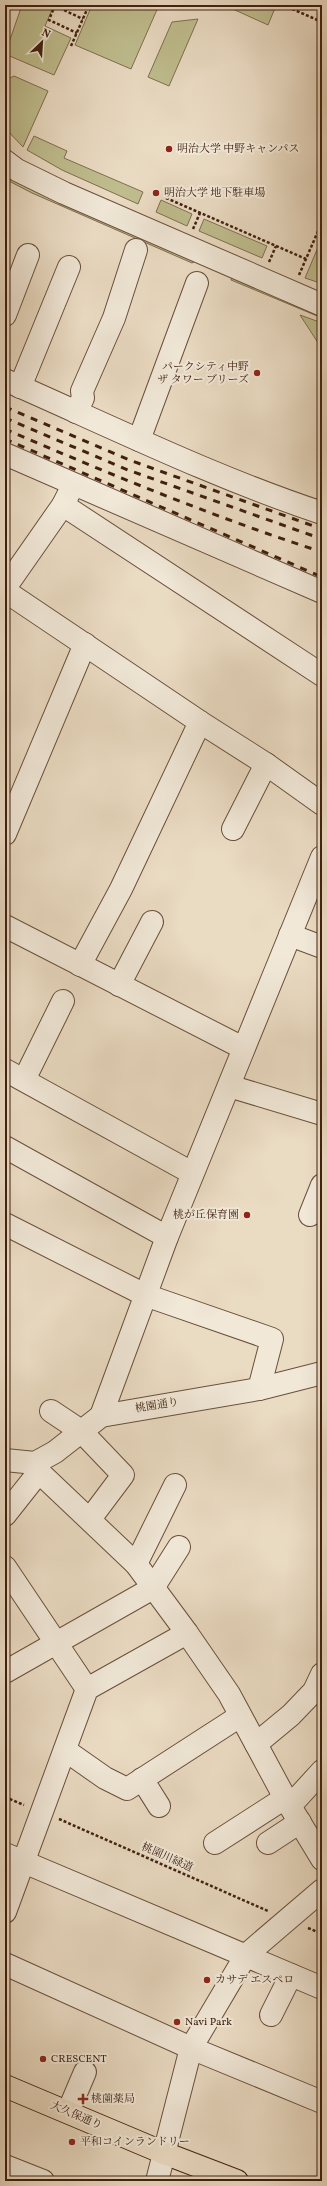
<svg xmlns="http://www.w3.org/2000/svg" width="327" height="2186" viewBox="0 0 327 2186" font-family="Vollkorn,'Noto Serif JP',serif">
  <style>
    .green { fill: #bfbd8e; stroke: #806e4e }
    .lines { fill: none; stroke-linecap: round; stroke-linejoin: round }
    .minor-casing { stroke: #6a4f3c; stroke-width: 24 }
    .major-casing { stroke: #40200f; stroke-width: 24 }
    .path { stroke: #40200f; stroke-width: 2.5; stroke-dasharray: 3 2; stroke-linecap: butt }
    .minor { stroke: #f1e8d8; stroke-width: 22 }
    .major { stroke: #eadbc3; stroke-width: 22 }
    .rail { stroke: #40200f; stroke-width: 3; stroke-dasharray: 7 7; stroke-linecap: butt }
    .poi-dot { fill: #8f2418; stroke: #f1e8d8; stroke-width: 1.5 }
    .labels { text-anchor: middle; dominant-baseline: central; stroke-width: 4; stroke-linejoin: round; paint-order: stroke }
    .poi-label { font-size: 11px; fill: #40200f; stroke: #f1e8d8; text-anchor: start }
    .street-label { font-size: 11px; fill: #40200f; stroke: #f1e8d8 }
  </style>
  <rect width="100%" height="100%" fill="#eadbc3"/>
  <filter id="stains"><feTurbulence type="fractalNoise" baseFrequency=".005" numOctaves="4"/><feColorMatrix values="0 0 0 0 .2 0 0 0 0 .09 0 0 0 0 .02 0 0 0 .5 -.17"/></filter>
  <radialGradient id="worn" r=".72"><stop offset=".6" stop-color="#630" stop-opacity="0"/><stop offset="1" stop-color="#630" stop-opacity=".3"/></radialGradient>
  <g class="green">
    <path d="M 22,5 L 54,5 L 45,26 L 71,38 L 54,75 L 5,54 Z"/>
    <path d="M 92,5 L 159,5 L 131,69 L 75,45 Z"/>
    <path d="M 224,5 L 269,5 L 275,8 L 268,25 Z"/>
    <path d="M 198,19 L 169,86 L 148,77 L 172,22 Z"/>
    <path d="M 14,76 L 48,91 L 23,147 L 5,128 L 5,77 L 10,78 Z"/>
    <path d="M 34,136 L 67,151 L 64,158 L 143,192 L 138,204 L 62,170 L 27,150 Z"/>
    <path d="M 5,175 L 19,183 L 196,261 L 192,263 L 32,193 L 5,179 Z"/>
    <path d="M 161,200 L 192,214 L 187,226 L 156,212 Z"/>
    <path d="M 204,219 L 267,246 L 262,258 L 199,231 Z"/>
    <path d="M 319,245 L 322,246 L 322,279 L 320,283 L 305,278 Z"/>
    <path d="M 232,276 L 322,314 L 322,318 L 231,280 Z"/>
    <path d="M 300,315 L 322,323 L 322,349 Z"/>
  </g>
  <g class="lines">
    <g class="minor-casing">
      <g id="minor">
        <path d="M 5,161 L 17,170 L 64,193 L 322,305"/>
        <path d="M 5,315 L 28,255"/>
        <path d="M 5,380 C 110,426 213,477 322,513"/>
        <path d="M 20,387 L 69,267"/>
        <path d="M 76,412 L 83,398 L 82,391 L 114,318 L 136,250"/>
        <path d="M 139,440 L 197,283"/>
        <path d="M 5,454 L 322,592"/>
        <path d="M 63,505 L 322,675"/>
        <path d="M 5,588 L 63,505 L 70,491"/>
        <path d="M 5,591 L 200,722 L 266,764 L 322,804"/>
        <path d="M 233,829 L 266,764"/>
        <path d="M 5,834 L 85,644"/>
        <path d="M 5,926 L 243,1048"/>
        <path d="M 290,935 L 322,947"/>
        <path d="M 80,965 L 121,889 L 200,722"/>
        <path d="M 119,985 L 152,922"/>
        <path d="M 5,1070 L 192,1173"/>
        <path d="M 24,1080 L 63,1001"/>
        <path d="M 229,1086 L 322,1114"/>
        <path d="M 5,1147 L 167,1237"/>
        <path d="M 310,1215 L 322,1185"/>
        <path d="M 5,1224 L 145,1295 L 272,1339 L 259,1389"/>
        <path d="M 51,1411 L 81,1431 L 123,1475 L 90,1519"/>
        <path d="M 101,1416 L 167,1237 L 322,857"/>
        <path d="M 5,1460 L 35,1463 L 55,1452 L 101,1416 L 259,1389 L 322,1373"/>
        <path d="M 35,1463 L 39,1472 L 136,1564 L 187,1633 L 229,1694 L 285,1798 L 322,1859"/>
        <path d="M 5,1515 L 39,1472"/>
        <path d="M 136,1564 L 175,1485"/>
        <path d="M 5,1567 L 87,1689"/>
        <path d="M 5,1672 L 153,1588 L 179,1547"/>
        <path d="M 256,1744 L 291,1715 L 314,1691 L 322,1674"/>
        <path d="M 65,1750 L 105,1778 L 127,1789 L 240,1716"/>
        <path d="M 142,1779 L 159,1806"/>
        <path d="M 290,1806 L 322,1771"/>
        <path d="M 215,1843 L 285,1798"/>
        <path d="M 268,1843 L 300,1822"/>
        <path d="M 5,1854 L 322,1988"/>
        <path d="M 5,1912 L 87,1689 L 187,1633"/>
        <path d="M 5,1964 L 191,2048 L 322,2102"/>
        <path d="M 271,2015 L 291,1975"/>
        <path d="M 68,2112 L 85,2072"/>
        <path d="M 5,2166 L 43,2181"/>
        <path d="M 157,2181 L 191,2048 L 246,1955 L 322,1890"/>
      </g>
    </g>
    <g class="major-casing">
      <path id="major" d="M 5,2086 L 164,2153 L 237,2181"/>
    </g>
    <g class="path">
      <path d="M 55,5 L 49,20 L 77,33"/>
      <path d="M 283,5 L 322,22"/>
      <path d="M 55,6 L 83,19"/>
      <path d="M 71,46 L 89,5"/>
      <path d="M 166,198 L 306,259"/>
      <path d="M 193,229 L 200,213"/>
      <path d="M 269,262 L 276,246"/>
      <path d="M 299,275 L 322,222"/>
      <path d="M 5,1797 L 24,1805"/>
      <path d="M 59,1819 L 268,1911"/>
      <path d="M 308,1928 L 322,1934"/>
    </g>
    <use href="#minor" class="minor"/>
    <use href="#major" class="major"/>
    <g class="rail">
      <path d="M 5,407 L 132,461 L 322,529"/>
      <path d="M 5,418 L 128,470 L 322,539"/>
      <path d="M 5,429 C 109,474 214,517 322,552"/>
      <path d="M 5,439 L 322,577"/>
    </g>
  </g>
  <g class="poi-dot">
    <circle cx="169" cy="149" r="4"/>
    <circle cx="156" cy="193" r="4"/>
    <circle cx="257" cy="373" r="4"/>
    <circle cx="247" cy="1215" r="4"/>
    <circle cx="207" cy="1980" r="4"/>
    <circle cx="177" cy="2022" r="4"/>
    <circle cx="43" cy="2059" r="4"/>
    <path d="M81 2093h4v4h4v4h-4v4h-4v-4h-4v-4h4z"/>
    <circle cx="72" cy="2142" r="4"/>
  </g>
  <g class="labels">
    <g class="poi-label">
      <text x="177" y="149">明治大学 中野キャンパス</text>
      <text x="164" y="193">明治大学 地下駐車場</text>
      <text x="249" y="367" text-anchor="end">パークシティ中野<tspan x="249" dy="13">ザ タワー ブリーズ</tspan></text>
      <text x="239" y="1215" text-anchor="end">桃が丘保育園</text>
      <text x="215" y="1980">カサデ エスペロ</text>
      <text x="185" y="2022">Navi Park</text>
      <text x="51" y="2059">CRESCENT</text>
      <text x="91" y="2099">桃薗薬局</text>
      <text x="80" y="2142">平和コインランドリー</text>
    </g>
    <g class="street-label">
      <text transform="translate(157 1406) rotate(-9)">桃園通り</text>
      <text transform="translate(167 1858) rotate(24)">桃園川緑道</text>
      <text transform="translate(76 2116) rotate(23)">大久保通り</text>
    </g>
  </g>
  <rect width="327" height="2186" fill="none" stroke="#eadbc3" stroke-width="20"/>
  <rect x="6" y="6" width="315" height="2174" fill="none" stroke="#40200f" stroke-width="2"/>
  <rect x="10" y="10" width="307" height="2166" fill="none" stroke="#40200f"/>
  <g transform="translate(42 42) rotate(25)" stroke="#f1e8d8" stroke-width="3" paint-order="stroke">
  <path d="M0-3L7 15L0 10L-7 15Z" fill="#40200f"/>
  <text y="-6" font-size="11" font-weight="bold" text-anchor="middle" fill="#40200f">N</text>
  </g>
  <rect width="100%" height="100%" filter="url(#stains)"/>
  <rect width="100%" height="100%" fill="url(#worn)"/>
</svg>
